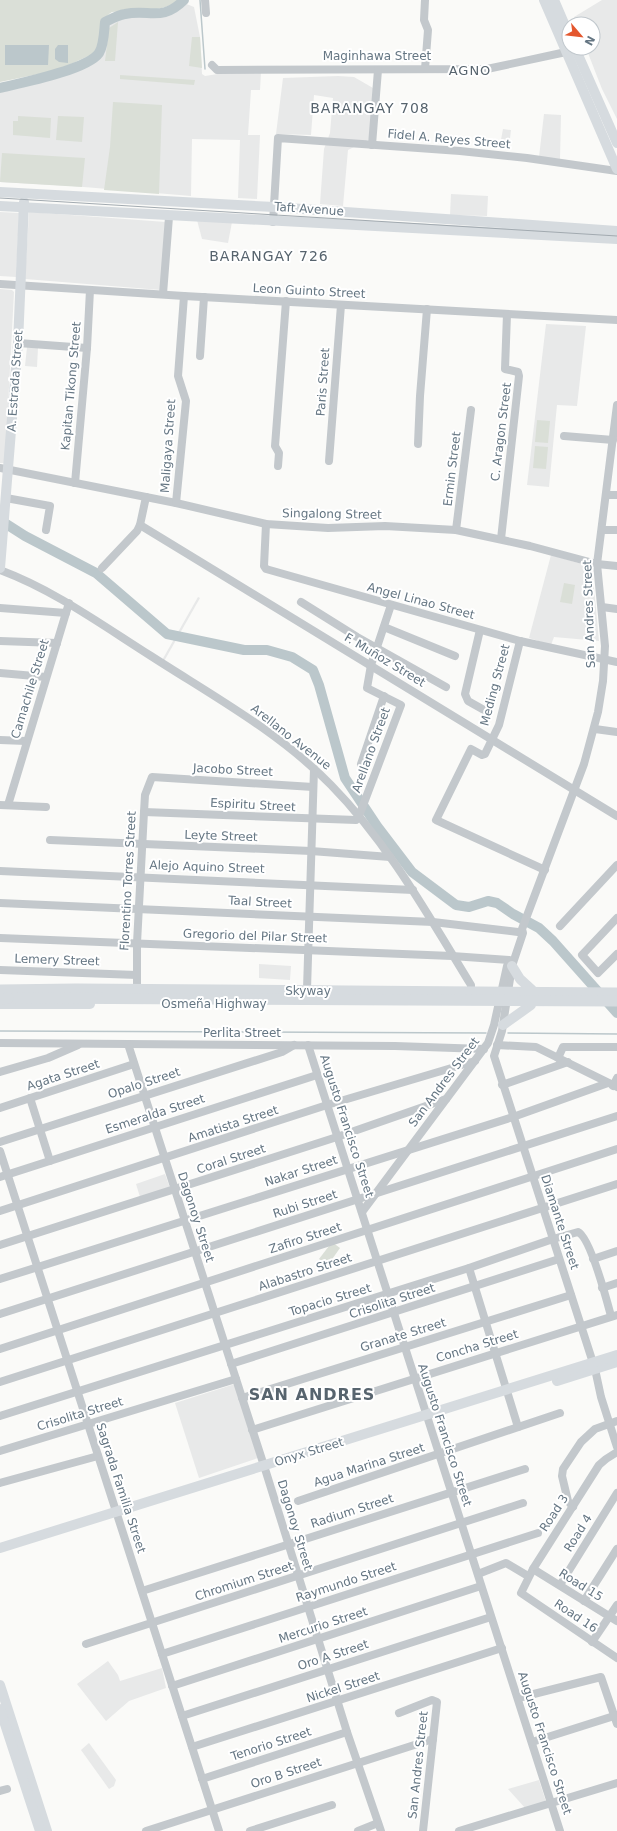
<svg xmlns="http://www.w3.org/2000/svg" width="617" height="1831" viewBox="0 0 617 1831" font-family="'DejaVu Sans',sans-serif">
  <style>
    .built { fill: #e8e9e9 }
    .green { fill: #dadfd7 }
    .water { fill: #bbc7cb }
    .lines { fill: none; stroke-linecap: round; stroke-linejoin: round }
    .stream { stroke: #bbc7cb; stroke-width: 1.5 }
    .river { stroke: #bbc7cb; stroke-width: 10 }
    .minor { stroke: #c3c8cc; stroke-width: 8 }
    .major { stroke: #d6dbdf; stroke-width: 10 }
    .highway { stroke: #d6dbdf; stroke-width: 11 }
    .tram { stroke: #a2aab0; stroke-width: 1 }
    .labels { text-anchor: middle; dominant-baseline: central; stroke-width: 4; stroke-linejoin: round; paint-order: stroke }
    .street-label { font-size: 12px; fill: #657683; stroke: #fff }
    .neighbourhood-label { font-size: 13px; letter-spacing: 1px; fill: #57646e; stroke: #fff }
    .quarter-label { font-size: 14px; letter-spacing: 1px; fill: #57646e; stroke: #fff }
    .district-label { font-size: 16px; font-weight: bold; letter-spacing: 1px; fill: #57646e; stroke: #fff }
  </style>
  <rect width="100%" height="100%" fill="#fafaf8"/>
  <g class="built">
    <path d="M 602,0 L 617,0 L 617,119 L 602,89 L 586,48 L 593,48 L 593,24 L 576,24 L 574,17 Z"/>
    <path d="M 184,3 L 194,7 L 200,37 L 202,74 L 205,76 L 230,72 L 261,72 L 260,90 L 251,90 L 248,135 L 260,135 L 257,199 L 238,198 L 240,140 L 192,139 L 191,196 L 72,186 L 0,182 L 0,87 L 40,78 L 41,73 L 65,73 L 98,55 L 103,50 L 108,23 L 114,17 L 164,16 Z"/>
    <path d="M 338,76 L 354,77 L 373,88 L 370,139 L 348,150 L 343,206 L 320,204 L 324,149 L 330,133 L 333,98 L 314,95 L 311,135 L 276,134 L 283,78 Z"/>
    <path d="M 544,114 L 561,115 L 560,159 L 539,157 Z"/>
    <path d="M 503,129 L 511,130 L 509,147 L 500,145 Z"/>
    <path d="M 451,194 L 488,196 L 487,216 L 450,215 Z"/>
    <path d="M 0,212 L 19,213 L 16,277 L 0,276 Z"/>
    <path d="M 29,212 L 166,222 L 161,290 L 25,279 Z"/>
    <path d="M 197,220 L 232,222 L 228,243 L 202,239 Z"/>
    <path d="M 0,289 L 12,290 L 14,292 L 5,463 L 0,463 Z"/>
    <path d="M 546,324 L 586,326 L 577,406 L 557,405 L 549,487 L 527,485 Z"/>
    <path d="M 27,347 L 38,348 L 37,367 L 25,366 Z"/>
    <path d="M 551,555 L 592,567 L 599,641 L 554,637 L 551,645 L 529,638 Z"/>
    <path d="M 198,597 L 200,598 L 163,663 L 161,662 Z"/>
    <path d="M 259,964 L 291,966 L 290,980 L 259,978 Z"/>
    <path d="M 165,1174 L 170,1188 L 140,1197 L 136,1184 Z"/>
    <path d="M 235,1384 L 258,1458 L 199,1478 L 175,1403 Z"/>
    <path d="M 108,1661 L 118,1675 L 120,1681 L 162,1668 L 166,1688 L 129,1701 L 106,1721 L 77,1684 Z"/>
    <path d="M 89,1743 L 116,1780 L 114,1786 L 109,1789 L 81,1750 Z"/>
    <path d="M 539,1780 L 546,1802 L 526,1809 L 508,1789 Z"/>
  </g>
  <g class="green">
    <path d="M 0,0 L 178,0 C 165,13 130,11 112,12 C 99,20 101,36 99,51 L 58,70 L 0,82 Z"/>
    <path d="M 118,22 L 115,61 L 105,61 L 109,28 Z"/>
    <path d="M 192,37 L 200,37 L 202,68 L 189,66 Z"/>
    <path d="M 120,75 L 195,80 L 194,85 L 120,79 Z"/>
    <path d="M 113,102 L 162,105 L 159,194 L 104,190 L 110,147 Z"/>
    <path d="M 18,116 L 51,118 L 50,138 L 13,135 L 13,121 L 18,121 Z"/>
    <path d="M 58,116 L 84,117 L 82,142 L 56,140 Z"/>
    <path d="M 2,153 L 85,158 L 82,187 L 0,182 Z"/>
    <path d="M 537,420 L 550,421 L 548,443 L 535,442 Z"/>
    <path d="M 535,446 L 548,447 L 546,469 L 533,468 Z"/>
    <path d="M 564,583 L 575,585 L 572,604 L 560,602 Z"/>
    <path d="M 332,1242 L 340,1248 L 328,1265 L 319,1259 Z"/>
  </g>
  <g class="water">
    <path d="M 5,45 L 49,45 L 48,65 L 5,65 Z"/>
    <path d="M 58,45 L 68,45 L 68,63 L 59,62 L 55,59 L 55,49 Z"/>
  </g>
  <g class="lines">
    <g class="stream">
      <path d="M 200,0 L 205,69"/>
      <path d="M 0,1031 L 486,1033"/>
      <path d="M 508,1033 L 617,1034"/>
    </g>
    <g class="river">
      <path d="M 0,88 C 21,83 87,70 99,53 C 104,45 104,32 105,22 C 111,19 118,15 125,14 C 150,9 162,22 184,0"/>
      <path d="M 0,520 L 25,536 L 96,573 L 167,634 L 244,650 L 267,650 L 292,657 L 313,670 L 319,685 L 345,778 L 377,826 L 412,872 L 456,905 L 469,907 L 488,901 L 497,903 L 513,914 L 539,928 L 553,941 L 617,1013"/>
    </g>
    <g class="minor">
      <path d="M 205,0 L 206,13"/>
      <path d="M 212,65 L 217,70 L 487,69 L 566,52"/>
      <path d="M 425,69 L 428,30 L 424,20 L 425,0"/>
      <path d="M 372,145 L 378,70"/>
      <path d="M 273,222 L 278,138 L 460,151 L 527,158 L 617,171"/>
      <path d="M 0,284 L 184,296 L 617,320"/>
      <path d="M 163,294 L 169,217"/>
      <path d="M 18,343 L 87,348"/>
      <path d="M 200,356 L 204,297"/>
      <path d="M 617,405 L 597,564 L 605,646 L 603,681 L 598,712 L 584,764 L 522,929 L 523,933 L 512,966 L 502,1031 L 494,1056 L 595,1369 L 601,1397 L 617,1447"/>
      <path d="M 564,436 L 613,440"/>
      <path d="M 418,444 L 420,396 L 427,309"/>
      <path d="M 329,461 L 341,305"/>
      <path d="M 278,466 L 279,453 L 275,446 L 286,301"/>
      <path d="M 0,468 L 176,503 L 266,524 L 328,528 L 385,526 L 456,530 L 530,546 L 597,564 L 617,566"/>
      <path d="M 75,483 L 87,348 L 90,290"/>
      <path d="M 606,495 L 617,495"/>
      <path d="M 6,498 L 50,506 L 46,530"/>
      <path d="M 176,503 L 186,401 L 178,376 L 184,296"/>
      <path d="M 266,524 L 264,566 L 266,569 L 520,641 L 617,662"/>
      <path d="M 140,525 L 617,816"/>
      <path d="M 456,530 L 471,410"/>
      <path d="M 602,530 L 617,530"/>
      <path d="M 501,539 L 519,376 L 518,372 L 505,369 L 507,314"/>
      <path d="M 102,568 L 137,531 L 140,525 L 146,497"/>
      <path d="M 0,570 C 54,590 102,625 151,656 C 213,696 279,732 331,785 C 388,843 428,915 471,985 L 471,990"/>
      <path d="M 301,602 L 357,637 L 446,687"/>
      <path d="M 602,607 L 617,609"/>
      <path d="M 0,608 L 66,613"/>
      <path d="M 384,627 L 455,656"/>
      <path d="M 480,630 L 465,694 L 468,701 L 484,710"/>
      <path d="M 0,641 L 57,643"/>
      <path d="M 520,641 L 499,725 L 485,754 L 482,755 L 471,749 L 436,820 L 545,870"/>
      <path d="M 0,673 L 46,677"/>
      <path d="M 595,729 L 617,732"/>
      <path d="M 0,740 L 26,741"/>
      <path d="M 361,764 L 384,696"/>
      <path d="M 0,805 L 46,807"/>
      <path d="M 8,805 L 69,603"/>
      <path d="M 144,812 L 356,820 L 359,816 L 401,705 L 367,688 L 371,665 L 391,605"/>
      <path d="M 50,840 L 311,851 L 390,857"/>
      <path d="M 0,871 L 413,890"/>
      <path d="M 0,903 L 433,922 L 518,932"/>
      <path d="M 617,918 L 582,955 L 598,973 L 617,954"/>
      <path d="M 560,926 L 617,865"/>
      <path d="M 0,938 L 452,956 L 509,960"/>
      <path d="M 0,970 L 137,975"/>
      <path d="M 137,988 L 137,943 L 144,812 L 145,795 L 152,777 L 313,787"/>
      <path d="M 307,989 L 314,769"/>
      <path d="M 0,1043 L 395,1046 L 484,1049"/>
      <path d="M 128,1044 L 266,1472 L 347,1732 L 381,1831"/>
      <path d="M 308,1045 L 560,1831"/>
      <path d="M 497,1045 L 536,1047 L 617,1087"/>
      <path d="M 558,1058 L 563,1047 L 617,1047"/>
      <path d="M 0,1072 L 48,1058 L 78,1045"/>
      <path d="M 502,1085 L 568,1062"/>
      <path d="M 613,1086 L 617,1078"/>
      <path d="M 30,1098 L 50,1161"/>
      <path d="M 0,1108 L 134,1064"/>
      <path d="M 0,1142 L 282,1052 L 294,1045"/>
      <path d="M 0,1151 L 219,1831"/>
      <path d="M 0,1177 L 317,1075"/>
      <path d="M 0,1211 L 327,1105 L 475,1061"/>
      <path d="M 362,1212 L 488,1043 L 494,1025 L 507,966"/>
      <path d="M 0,1245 L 337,1137 L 446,1099"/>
      <path d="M 593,1259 L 617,1251"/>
      <path d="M 469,1268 L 518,1427"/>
      <path d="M 0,1279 L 513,1117 L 608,1083"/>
      <path d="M 602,1288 L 617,1283"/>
      <path d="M 0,1314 L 617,1116"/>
      <path d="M 0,1349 L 617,1149"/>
      <path d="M 231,1364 L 559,1259"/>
      <path d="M 0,1382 L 617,1184"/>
      <path d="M 242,1398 L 571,1295"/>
      <path d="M 0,1416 L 469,1268 L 553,1239 L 578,1232 C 590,1237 607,1301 611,1316"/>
      <path d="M 252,1430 L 617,1315"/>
      <path d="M 0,1451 L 236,1379"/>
      <path d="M 617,1452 L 606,1459 L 599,1465 L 533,1569 L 521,1593 L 617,1658"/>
      <path d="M 0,1483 L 98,1456"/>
      <path d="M 298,1501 L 560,1413"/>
      <path d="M 573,1507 L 568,1501 L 562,1476 L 563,1469 L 581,1442 L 595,1429 L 617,1421"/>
      <path d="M 533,1569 L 617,1621"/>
      <path d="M 478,1574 L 506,1563 L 528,1576"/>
      <path d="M 560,1585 L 617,1493"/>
      <path d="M 142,1591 L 525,1469"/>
      <path d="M 584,1601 L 617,1549"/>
      <path d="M 592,1642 L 617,1605"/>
      <path d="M 86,1644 L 523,1503"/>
      <path d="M 162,1654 L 538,1533"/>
      <path d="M 172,1686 L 481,1586"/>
      <path d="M 518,1698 L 601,1677 L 617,1724"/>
      <path d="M 399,1713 L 432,1700 L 437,1702 L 423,1831"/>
      <path d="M 182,1716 L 491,1617"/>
      <path d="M 532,1742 L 617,1715"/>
      <path d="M 192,1747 L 502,1648"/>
      <path d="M 202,1779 L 347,1732"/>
      <path d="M 0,1791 L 7,1789"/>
      <path d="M 146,1831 L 433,1739"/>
      <path d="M 250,1831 L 332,1805"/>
      <path d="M 358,1831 L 378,1823"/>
      <path d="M 459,1831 L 617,1783"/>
    </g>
    <g class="major">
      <path d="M 544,0 L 617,169"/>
      <path d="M 554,0 L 569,35"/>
      <path d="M 575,48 L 617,143"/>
      <path d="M 0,192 L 274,207 L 617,231"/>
      <path d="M 0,206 L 617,239"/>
      <path d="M 0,568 L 18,343 L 24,202"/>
      <path d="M 512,966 L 520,979 L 532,990"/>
      <path d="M 0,1004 L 90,1004"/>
      <path d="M 503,1025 L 531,1005"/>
      <path d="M 557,1381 L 617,1362"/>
      <path d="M 0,1548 L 617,1355"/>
      <path d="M 0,1685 L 47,1831"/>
      <path d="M 0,1709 L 40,1831"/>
    </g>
    <g class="highway">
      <path d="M 0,990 L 76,989 L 617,993"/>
      <path d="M 14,998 L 617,1001"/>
      <path d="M 0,999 L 8,998"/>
    </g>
    <path class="tram" d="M 0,198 L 617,236"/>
  </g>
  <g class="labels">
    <g class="street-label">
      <text x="377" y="56">Maginhawa Street</text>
      <text transform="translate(449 139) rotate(5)">Fidel A. Reyes Street</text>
      <text transform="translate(309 209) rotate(4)">Taft Avenue</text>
      <text transform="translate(309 291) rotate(3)">Leon Guinto Street</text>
      <text transform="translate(15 381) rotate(-86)">A. Estrada Street</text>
      <text transform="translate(323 382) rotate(-86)">Paris Street</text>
      <text transform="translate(71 386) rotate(-85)">Kapitan Tikong Street</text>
      <text transform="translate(501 432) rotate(-83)">C. Aragon Street</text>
      <text transform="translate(168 446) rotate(-86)">Maligaya Street</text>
      <text transform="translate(452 469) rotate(-83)">Ermin Street</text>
      <text transform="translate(332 514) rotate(1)">Singalong Street</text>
      <text transform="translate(421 601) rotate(15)">Angel Linao Street</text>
      <text transform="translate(589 614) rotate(-92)">San Andres Street</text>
      <text transform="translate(385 660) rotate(31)">F. Muñoz Street</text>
      <text transform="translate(495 685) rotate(-75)">Meding Street</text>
      <text transform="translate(30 689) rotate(-73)">Camachile Street</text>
      <text transform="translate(291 737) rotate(38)">Arellano Avenue</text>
      <text transform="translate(371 750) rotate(-70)">Arellano Street</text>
      <text transform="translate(233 770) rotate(3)">Jacobo Street</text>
      <text transform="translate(253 805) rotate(3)">Espiritu Street</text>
      <text transform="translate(221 836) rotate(2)">Leyte Street</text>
      <text transform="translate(207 867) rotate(2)">Alejo Aquino Street</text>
      <text transform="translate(128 881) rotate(-87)">Florentino Torres Street</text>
      <text transform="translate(260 902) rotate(3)">Taal Street</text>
      <text transform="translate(255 936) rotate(2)">Gregorio del Pilar Street</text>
      <text transform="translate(57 960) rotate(2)">Lemery Street</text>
      <text x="308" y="991">Skyway</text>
      <text x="214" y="1004">Osmeña Highway</text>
      <text x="242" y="1033">Perlita Street</text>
      <text transform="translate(63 1075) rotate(-18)">Agata Street</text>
      <text transform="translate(444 1082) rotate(-53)">San Andres Street</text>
      <text transform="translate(144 1083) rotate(-18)">Opalo Street</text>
      <text transform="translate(155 1114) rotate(-18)">Esmeralda Street</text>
      <text transform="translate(233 1124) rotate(-18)">Amatista Street</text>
      <text transform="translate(347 1126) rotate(72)">Augusto Francisco Street</text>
      <text transform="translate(231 1159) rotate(-18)">Coral Street</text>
      <text transform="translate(301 1171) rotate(-18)">Nakar Street</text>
      <text transform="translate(305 1204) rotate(-18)">Rubi Street</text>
      <text transform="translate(196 1217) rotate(72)">Dagonoy Street</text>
      <text transform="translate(560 1222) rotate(72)">Diamante Street</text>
      <text transform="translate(305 1238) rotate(-18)">Zafiro Street</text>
      <text transform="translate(305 1272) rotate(-18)">Alabastro Street</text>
      <text transform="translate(330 1300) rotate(-17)">Topacio Street</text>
      <text transform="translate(392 1301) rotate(-18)">Crisolita Street</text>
      <text transform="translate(403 1335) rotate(-17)">Granate Street</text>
      <text transform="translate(477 1346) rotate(-17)">Concha Street</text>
      <text transform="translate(80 1414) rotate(-17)">Crisolita Street</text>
      <text transform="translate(445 1435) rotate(72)">Augusto Francisco Street</text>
      <text transform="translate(309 1452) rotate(-17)">Onyx Street</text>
      <text transform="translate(369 1465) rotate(-18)">Agua Marina Street</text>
      <text transform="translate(121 1488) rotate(72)">Sagrada Familia Street</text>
      <text transform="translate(352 1511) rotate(-18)">Radium Street</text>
      <text transform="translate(554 1513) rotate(-57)">Road 3</text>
      <text transform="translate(295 1525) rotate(73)">Dagonoy Street</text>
      <text transform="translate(578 1533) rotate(-58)">Road 4</text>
      <text transform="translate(244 1581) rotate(-18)">Chromium Street</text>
      <text transform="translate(346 1582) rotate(-18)">Raymundo Street</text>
      <text transform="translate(581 1585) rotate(32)">Road 15</text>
      <text transform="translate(576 1616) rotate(34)">Road 16</text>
      <text transform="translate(323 1625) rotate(-18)">Mercurio Street</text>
      <text transform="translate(333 1655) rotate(-18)">Oro A Street</text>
      <text transform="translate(343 1687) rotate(-18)">Nickel Street</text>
      <text transform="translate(545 1743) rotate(72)">Augusto Francisco Street</text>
      <text transform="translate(271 1744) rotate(-18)">Tenorio Street</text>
      <text transform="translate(418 1765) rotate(-84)">San Andres Street</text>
      <text transform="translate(286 1773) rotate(-18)">Oro B Street</text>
    </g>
    <g class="neighbourhood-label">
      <text x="470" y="70">AGNO</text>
    </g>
    <g class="quarter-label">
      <text x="370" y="108">BARANGAY 708</text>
      <text x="269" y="256">BARANGAY 726</text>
    </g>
    <g class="district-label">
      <text x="312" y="1394">SAN ANDRES</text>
    </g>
  </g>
  <g transform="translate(581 36) rotate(118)"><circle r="19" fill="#ffffff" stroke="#c1c8cd"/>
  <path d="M0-3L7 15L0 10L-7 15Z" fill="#e4572e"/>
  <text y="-6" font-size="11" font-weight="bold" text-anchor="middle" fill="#657683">N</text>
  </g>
</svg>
